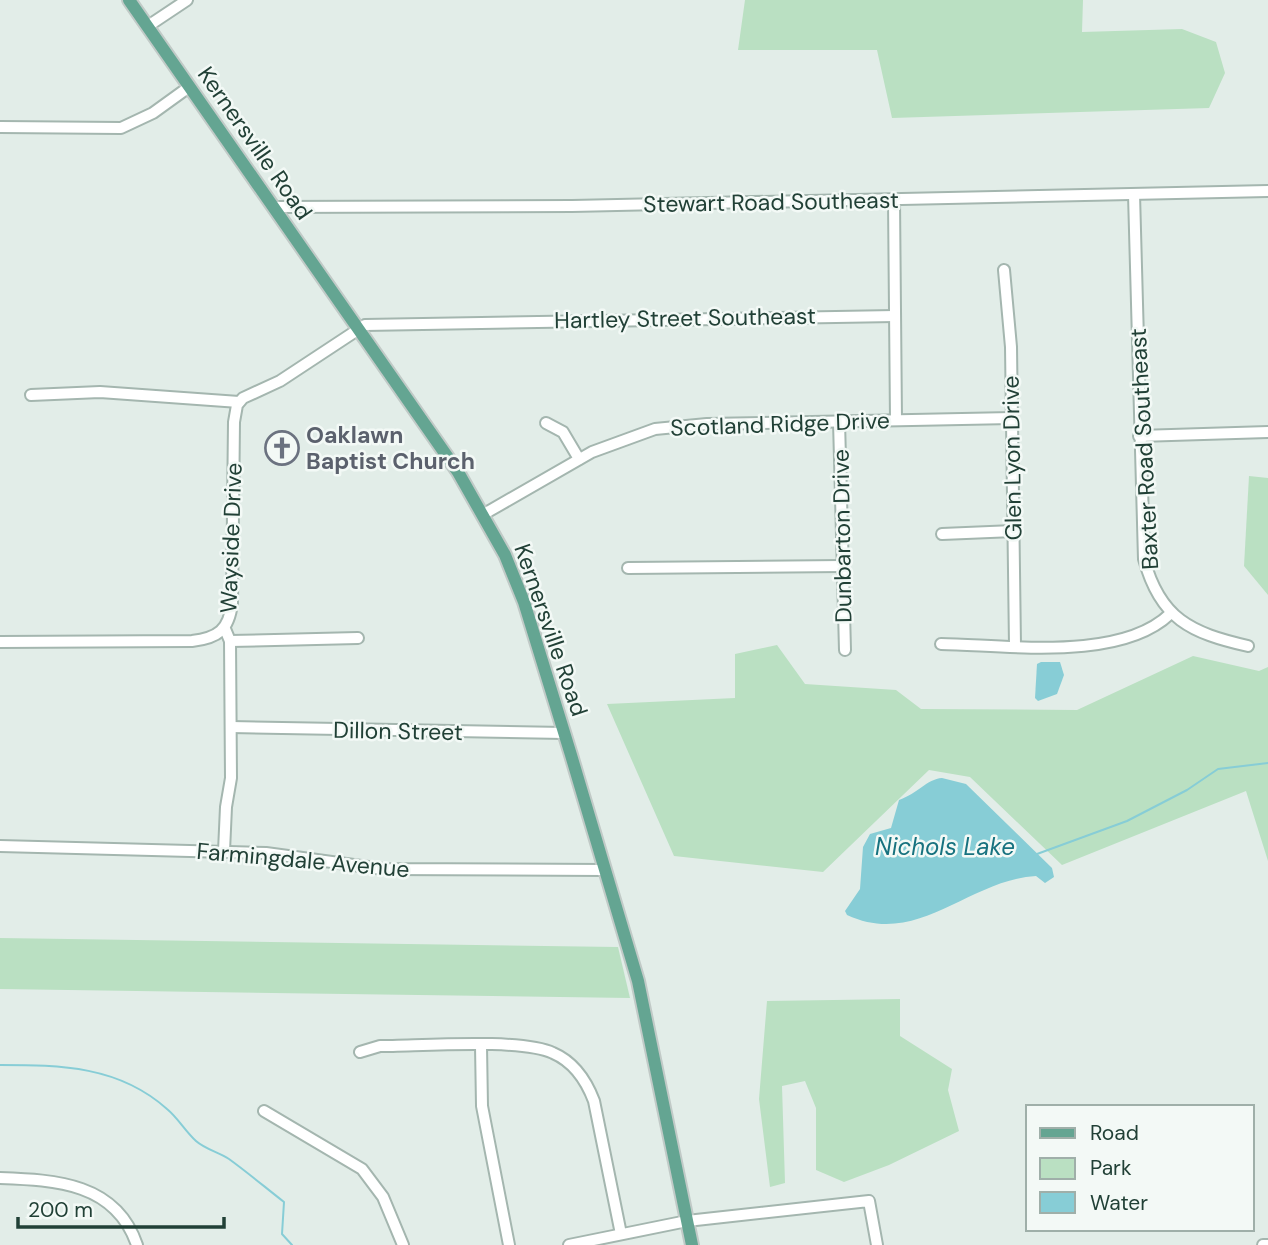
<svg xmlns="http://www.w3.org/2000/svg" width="1268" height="1245" viewBox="0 0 1268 1245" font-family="'DM Sans',sans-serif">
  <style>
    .green { fill: #bae0c2 }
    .water { fill: #87cdd6 }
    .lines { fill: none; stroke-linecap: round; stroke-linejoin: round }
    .stream { stroke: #87cdd6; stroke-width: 2 }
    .minor-casing { stroke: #a4b6af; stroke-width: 14 }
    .major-casing { stroke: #c1cac7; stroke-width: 16 }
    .minor { stroke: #fff; stroke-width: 10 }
    .major { stroke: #64a592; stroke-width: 12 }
    .labels { text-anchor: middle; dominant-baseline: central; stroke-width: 5; stroke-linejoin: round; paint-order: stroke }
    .street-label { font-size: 23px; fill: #214036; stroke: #f3f9f6 }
    .worship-label { font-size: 23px; font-weight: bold; fill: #5b616d; stroke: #f3f9f6; text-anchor: start }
    .water-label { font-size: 24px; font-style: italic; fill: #17727f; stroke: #f3f9f6 }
  </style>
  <rect width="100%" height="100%" fill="#e2ede8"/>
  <g class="green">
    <path d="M 745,0 L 1083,0 L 1082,32 L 1182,29 L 1216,42 L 1225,73 L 1209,108 L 892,118 L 877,50 L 738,50 Z"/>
    <path d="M 1249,476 L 1268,478 L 1268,595 L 1244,566 Z"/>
    <path d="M 777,645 L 805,684 L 896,690 L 921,709 L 1077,710 L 1193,656 L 1259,671 L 1268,667 L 1268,861 L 1246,791 L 1062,865 L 970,777 L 929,770 L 823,872 L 674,856 L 607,704 L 735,698 L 735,654 Z"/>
    <path d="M 0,938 L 618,947 L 630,998 L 0,989 Z"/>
    <path d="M 900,999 L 900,1036 L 952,1069 L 948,1090 L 959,1131 L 889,1165 L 844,1182 L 816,1170 L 816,1108 L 805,1081 L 782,1086 L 785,1183 L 770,1187 L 759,1099 L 767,1001 Z"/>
  </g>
  <g class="water">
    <path d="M 1041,662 L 1060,662 L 1064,675 L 1057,694 L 1038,701 L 1035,698 L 1037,664 Z"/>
    <path d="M 942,778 L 966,784 L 1052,868 L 1054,877 L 1045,883 L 1036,876 C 968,880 918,948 847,915 L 845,911 L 860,889 L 863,847 L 870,834 L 891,828 L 899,800 C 917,794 927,779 942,778 Z"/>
  </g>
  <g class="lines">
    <g class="stream">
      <path d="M 1037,854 L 1127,821 L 1187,790 L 1218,769 L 1268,763"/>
      <path d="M 0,1065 C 61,1065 119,1066 167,1109 C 178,1118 185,1131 196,1141 C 205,1149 218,1152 229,1159 C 247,1172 266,1188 284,1202 L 282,1234 L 292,1245"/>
    </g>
    <g class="minor-casing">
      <g id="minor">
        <path d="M 148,26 L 187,0"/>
        <path d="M 0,127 L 121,128 L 153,113 L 189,87"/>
        <path d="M 1134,194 L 1144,559 C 1160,619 1191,633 1248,646"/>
        <path d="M 894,200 L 896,420"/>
        <path d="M 274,207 L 572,206 L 1268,191"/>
        <path d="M 1004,270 L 1011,347 L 1015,645"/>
        <path d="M 31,395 L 100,392 L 239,402"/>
        <path d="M 839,421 L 845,650"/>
        <path d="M 546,423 L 563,432 L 579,459"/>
        <path d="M 1139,436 L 1268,432"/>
        <path d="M 484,514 L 592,452 L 655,429 L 707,424 L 1012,418"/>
        <path d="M 942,534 L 1014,531"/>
        <path d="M 628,568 L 843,566"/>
        <path d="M 230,641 L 358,638"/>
        <path d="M 0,642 L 192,641 C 218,638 229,630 232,603 L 234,422 L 237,405 L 243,398 L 280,381 L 365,325 L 895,316"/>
        <path d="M 941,644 C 1006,645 1120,662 1170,614"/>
        <path d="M 231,727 L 564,733"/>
        <path d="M 0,846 L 266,853 L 383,869 L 605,870"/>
        <path d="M 224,851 L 226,807 L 231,778 L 230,641 L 225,629"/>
        <path d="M 481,1046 L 482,1106 L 509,1245"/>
        <path d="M 360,1052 L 380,1046 C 419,1046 521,1038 553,1053 C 574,1062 586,1080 594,1101 L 621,1234"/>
        <path d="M 264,1111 L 362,1169 L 383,1197 L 403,1245"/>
        <path d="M 0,1178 C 56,1180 116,1183 137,1245"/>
        <path d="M 569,1245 L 687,1221 L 869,1201 L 877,1245"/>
        <path d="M 1263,1245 L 1268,1245"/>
      </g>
    </g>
    <g class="major-casing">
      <path id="major" d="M 129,0 L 458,472 L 505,555 L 524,602 L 571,755 L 638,981 L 692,1245"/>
    </g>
    <use href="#minor" class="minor"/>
    <use href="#major" class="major"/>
  </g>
  <defs>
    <g id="church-ring" transform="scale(1.75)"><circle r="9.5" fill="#f3f9f6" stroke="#6b7280" stroke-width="1.5"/><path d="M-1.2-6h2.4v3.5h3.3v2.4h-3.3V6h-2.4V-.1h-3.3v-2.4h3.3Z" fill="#6b7280"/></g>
  </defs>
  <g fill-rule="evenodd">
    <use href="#church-ring" x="282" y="448"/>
  </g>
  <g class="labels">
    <g class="street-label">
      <text transform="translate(255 143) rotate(55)">Kernersville Road</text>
      <text transform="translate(771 202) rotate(-1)">Stewart Road Southeast</text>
      <text transform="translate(685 318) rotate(-1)">Hartley Street Southeast</text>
      <text transform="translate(780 424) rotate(-2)">Scotland Ridge Drive</text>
      <text transform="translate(1144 449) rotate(-93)">Baxter Road Southeast</text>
      <text transform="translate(1012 458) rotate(-91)">Glen Lyon Drive</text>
      <text transform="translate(842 536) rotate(-91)">Dunbarton Drive</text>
      <text transform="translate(231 538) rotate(-88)">Wayside Drive</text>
      <text transform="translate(551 630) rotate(71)">Kernersville Road</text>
      <text transform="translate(398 731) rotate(1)">Dillon Street</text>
      <text transform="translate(303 860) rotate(5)">Farmingdale Avenue</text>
    </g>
    <g class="worship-label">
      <text x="306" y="435">Oaklawn<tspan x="306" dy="26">Baptist Church</tspan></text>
    </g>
    <g class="water-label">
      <text x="945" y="846">Nichols Lake</text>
    </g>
  </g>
  <rect x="1026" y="1105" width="228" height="126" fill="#f3f9f6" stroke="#9fafa9" stroke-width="2"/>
  <rect x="1040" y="1128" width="35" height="10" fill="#64a592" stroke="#9fafa9" stroke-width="2"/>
  <text x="1090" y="1140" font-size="21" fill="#214036">Road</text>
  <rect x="1040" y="1158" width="35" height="21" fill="#bae0c2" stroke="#9fafa9" stroke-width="2"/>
  <text x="1090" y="1175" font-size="21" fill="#214036">Park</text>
  <rect x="1040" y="1192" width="35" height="21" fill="#87cdd6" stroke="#9fafa9" stroke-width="2"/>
  <text x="1090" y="1210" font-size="21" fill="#214036">Water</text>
  <path d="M18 1217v10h206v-10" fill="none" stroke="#214036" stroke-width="3.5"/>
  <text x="28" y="1217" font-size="21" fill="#214036" stroke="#f3f9f6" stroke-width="5" paint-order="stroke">200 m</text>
</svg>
